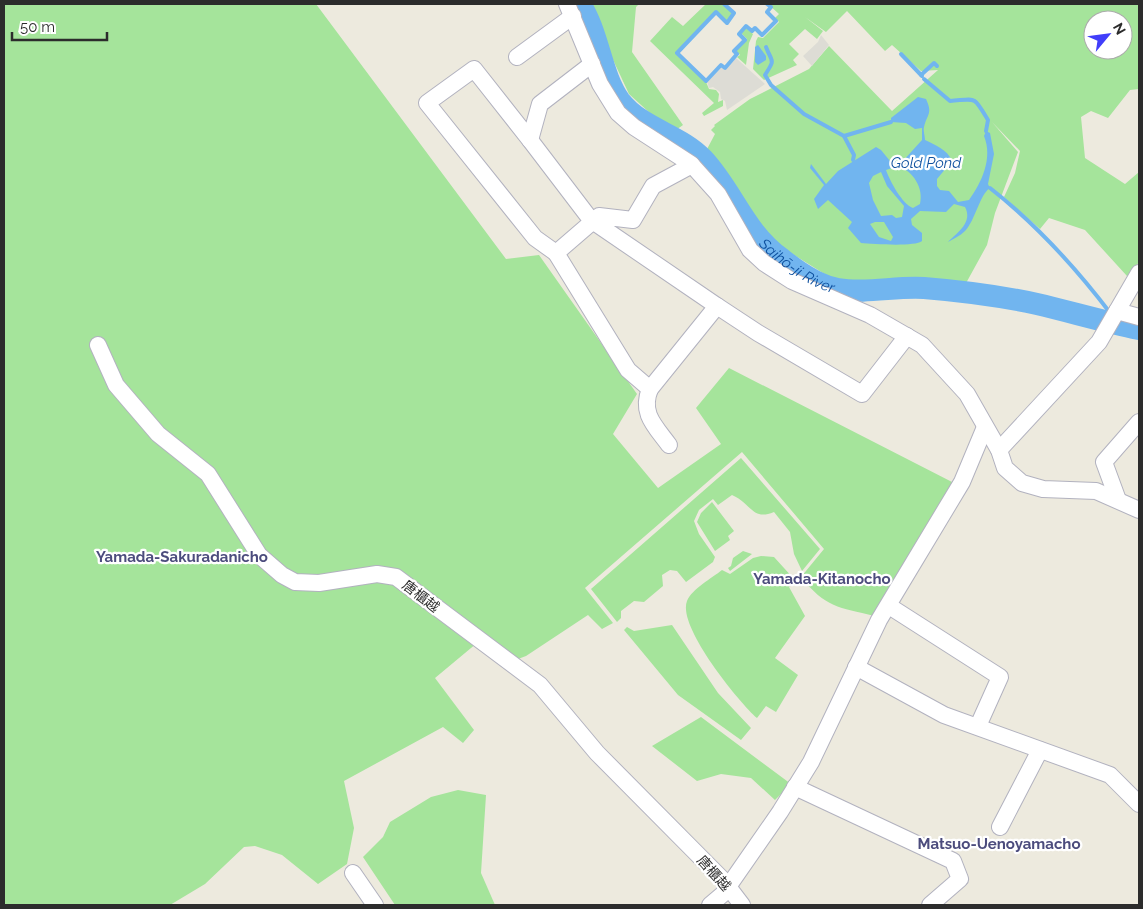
<svg xmlns="http://www.w3.org/2000/svg" width="1143" height="909" viewBox="0 0 1143 909" font-family="Raleway,'Noto Sans JP',sans-serif">
  <style>
    .green { fill: #a5e49b; fill-rule: evenodd }
    .plaza { fill: #dddcd5 }
    .water { fill: #71b5ef; fill-rule: evenodd }
    .lines { fill: none; stroke-linecap: round; stroke-linejoin: round }
    .stream { stroke: #71b5ef; stroke-width: 4 }
    .river { stroke: #71b5ef; stroke-width: 22 }
    .minor-casing { stroke: #b2b2bf; stroke-width: 18 }
    .minor { stroke: #fff; stroke-width: 16 }
    .labels { text-anchor: middle; dominant-baseline: central; stroke-width: 4.5; stroke-linejoin: round; paint-order: stroke }
    .street-label { font-size: 14px; fill: #2c2c2c; stroke: #fff }
    .water-label { font-size: 15px; font-style: italic; fill: #0e509e; stroke: #fff }
    .neighbourhood-label { font-size: 15px; font-weight: bold; fill: #4c4c7d; stroke: #fff }
  </style>
  <rect width="100%" height="100%" fill="#edeade"/>
  <g class="green">
    <path d="M 4,4 L 316,4 L 506,259 L 539,255 L 637,394 L 613,434 L 658,488 L 721,444 L 696,408 L 729,368 L 954,483 L 875,616 C 838,607 826,608 801,577 L 824,549 L 742,452 L 585,588 L 613,623 L 602,629 L 588,615 L 526,656 L 507,663 L 477,643 L 435,678 L 474,730 L 463,743 L 443,727 L 344,781 L 354,828 L 347,864 L 318,884 L 282,855 L 255,846 L 244,847 L 205,884 L 170,905 L 4,905 Z"/>
    <path d="M 587,4 L 639,4 L 636,7 L 632,52 L 683,125 L 676,130 L 651,114 L 629,94 Z"/>
    <path d="M 706,4 L 724,4 L 734,14 L 727,22 L 715,11 L 675,53 L 706,82 L 709,89 L 716,90 L 719,94 L 718,102 L 723,100 L 723,106 L 704,116 L 702,113 L 714,103 L 650,41 L 672,17 L 683,26 Z"/>
    <path d="M 768,4 L 1139,4 L 1139,89 L 1130,90 L 1108,118 L 1091,111 L 1081,117 L 1085,158 L 1125,184 L 1139,172 L 1139,261 L 1133,274 L 1127,276 L 1085,230 L 1049,218 L 1040,229 L 1004,197 L 1015,173 L 1020,151 L 992,122 L 1018,152 L 995,213 L 987,245 L 965,285 L 917,282 L 839,283 L 770,240 L 706,151 L 715,134 L 711,130 L 715,126 L 714,125 L 750,99 L 809,69 L 829,46 L 892,111 L 938,70 L 921,71 L 892,45 L 885,51 L 847,11 L 826,32 L 805,17 L 823,31 L 817,39 L 805,29 L 789,44 L 799,54 L 793,60 L 797,65 L 764,80 L 753,69 L 756,41 L 758,37 L 763,38 L 779,22 L 775,18 L 779,14 ZM 1093,20 L 1123,20 L 1123,50 L 1093,50 Z"/>
    <path d="M 746,28 L 753,34 L 749,43 L 746,65 L 737,57 L 740,55 L 736,51 L 747,39 L 741,33 Z"/>
    <path d="M 741,458 L 820,549 L 802,571 L 794,554 L 790,532 L 774,512 C 752,521 752,504 732,495 L 718,505 L 713,499 L 699,510 L 694,521 L 699,534 L 715,557 L 713,562 L 686,582 L 677,571 L 670,570 L 662,575 L 663,586 L 644,602 L 634,601 L 621,611 L 621,618 L 617,622 L 591,589 Z"/>
    <path d="M 712,502 L 734,531 L 728,536 L 730,540 L 715,551 L 697,522 L 701,513 Z"/>
    <path d="M 743,551 L 752,554 L 730,571 L 728,568 L 731,566 L 733,558 Z"/>
    <path d="M 761,556 L 774,557 L 794,579 L 789,587 L 805,616 L 775,658 L 798,675 L 776,712 L 766,706 L 757,718 C 738,701 677,626 687,601 C 692,589 712,578 722,570 L 730,574 L 753,558 Z"/>
    <path d="M 672,625 L 718,693 L 751,728 L 741,740 L 678,695 L 624,630 L 627,627 L 634,631 Z"/>
    <path d="M 701,717 L 791,784 L 775,800 L 751,778 L 721,774 L 697,781 L 652,746 Z"/>
    <path d="M 458,790 L 486,795 L 481,873 L 495,905 L 395,905 L 363,857 L 383,837 L 390,822 L 431,797 Z"/>
  </g>
  <g class="plaza">
    <path d="M 821,35 L 829,45 L 812,66 L 803,56 L 818,42 Z"/>
    <path d="M 736,58 L 765,84 L 727,110 L 725,101 L 721,99 L 720,92 L 713,87 L 709,88 L 707,81 L 720,67 L 725,70 Z"/>
  </g>
  <g class="water">
    <path d="M 758,45 L 766,56 L 766,60 L 758,65 L 755,62 L 755,47 Z"/>
    <path d="M 918,97 L 926,99 C 933,114 927,114 924,127 C 923,130 925,136 925,140 C 935,145 947,149 952,161 L 937,179 L 937,186 L 940,190 L 949,191 L 958,202 L 969,200 C 982,182 993,158 984,136 L 986,131 L 990,133 L 994,154 L 988,184 L 990,188 C 980,194 975,221 965,231 C 960,236 953,239 948,242 C 958,232 973,222 965,207 L 954,204 L 946,212 L 920,211 L 911,219 L 912,225 L 922,233 L 922,241 C 915,247 873,244 861,243 L 848,228 L 852,222 L 828,200 L 818,209 L 814,199 L 824,185 L 810,168 L 811,164 L 826,184 L 838,171 L 876,147 L 881,150 L 890,161 L 902,162 L 922,140 L 922,128 L 915,129 L 906,123 L 891,122 L 891,118 ZM 898,166 C 913,171 924,188 920,204 L 913,208 C 902,204 890,181 886,170 ZM 881,172 L 887,186 L 904,206 L 902,217 L 896,218 L 892,215 L 881,216 L 873,200 L 869,183 L 873,176 ZM 875,222 L 884,222 L 893,237 L 891,241 L 879,237 L 870,224 Z"/>
  </g>
  <g class="lines">
    <g class="stream">
      <path d="M 724,4 L 734,13 L 727,23 L 716,12 L 677,53 L 706,81 L 721,65 L 725,68 L 737,54 L 734,51 L 745,40 L 739,34 L 746,26 L 752,31 L 755,28 L 762,35 L 776,21 L 767,12 L 771,7 L 767,4"/>
      <path d="M 766,47 C 772,63 776,58 765,75 L 771,85 L 804,114 L 844,136 L 854,155 L 853,160"/>
      <path d="M 901,54 L 922,76"/>
      <path d="M 921,75 L 934,63 L 937,66"/>
      <path d="M 924,79 L 950,101 C 977,99 973,95 988,120 L 986,131"/>
      <path d="M 844,136 L 891,122"/>
      <path d="M 990,188 C 1036,224 1076,268 1111,314"/>
    </g>
    <path class="river" id="s1" d="M 580,4 C 599,33 601,75 620,101 C 642,129 681,135 703,159 C 733,191 744,232 782,259 C 797,271 819,286 838,289 C 867,294 896,286 924,288 C 961,291 1000,296 1037,304 C 1071,312 1105,322 1139,329"/>
    <g class="minor-casing">
      <g id="minor">
        <path d="M 567,4 L 600,84 L 618,113 L 634,127 L 691,164 L 718,194 L 750,250 L 764,263 L 792,281 L 870,315 L 922,345 L 967,394 L 999,450 L 1005,468 L 1022,483 L 1043,489 L 1096,491 L 1139,510"/>
        <path d="M 517,57 L 573,16"/>
        <path d="M 530,140 L 591,220 L 717,306 L 650,389 L 628,370 L 556,253 L 599,216 L 633,220 L 653,186 L 692,165"/>
        <path d="M 556,253 L 535,238 L 427,103 L 474,69 L 530,140 L 540,104 L 592,64"/>
        <path d="M 717,306 L 758,333 L 862,394 L 907,336"/>
        <path d="M 1117,311 L 1139,317"/>
        <path d="M 98,345 L 116,385 L 158,434 L 208,474 L 259,555 L 282,575 L 295,582 L 319,583 L 377,574 L 396,577 L 540,685 L 597,753 L 723,880 L 742,905"/>
        <path d="M 650,389 C 640,413 655,426 669,445"/>
        <path d="M 999,450 L 1099,342 L 1139,273"/>
        <path d="M 1118,500 L 1104,462 L 1139,422"/>
        <path d="M 889,606 L 1000,677 L 978,726"/>
        <path d="M 856,667 L 944,715 L 1110,775 L 1139,804"/>
        <path d="M 795,787 L 953,861 L 960,879 L 930,905"/>
        <path d="M 1000,827 L 1040,750"/>
        <path d="M 353,873 L 375,905"/>
        <path d="M 710,905 L 723,894 L 780,812 L 811,762 L 879,620 L 962,482 L 985,427"/>
      </g>
    </g>
    <use href="#minor" class="minor"/>
  </g>
  <g class="labels">
    <g class="street-label">
      <text transform="translate(421 596) rotate(38)">唐櫃越</text>
      <text transform="translate(714 873) rotate(48)">唐櫃越</text>
    </g>
    <g class="water-label">
      <text x="926" y="163">Gold Pond</text>
      <text stroke="none"><textPath href="#s1" startOffset="352">Saihō-ji River</textPath></text>
    </g>
    <g class="neighbourhood-label">
      <text x="182" y="557">Yamada-Sakuradanicho</text>
      <text x="822" y="579">Yamada-Kitanocho</text>
      <text x="999" y="844">Matsuo-Uenoyamacho</text>
    </g>
  </g>
  <rect width="1143" height="909" fill="none" stroke="#2c2c2c" stroke-width="10"/>
  <g transform="translate(1108 35) rotate(61)"><circle r="24" fill="#ffffff" stroke="#ababab"/>
  <path d="M0-4L9 19L0 12L-9 19Z" fill="#413efa"/>
  <text y="-8" font-size="14" font-weight="bold" text-anchor="middle" fill="#2c2c2c">N</text>
  </g>
  <path d="M12 32v8h95v-8" fill="none" stroke="#2c2c2c" stroke-width="2.5"/>
  <text x="20" y="32" font-size="15" fill="#2c2c2c" stroke="#ffffff" stroke-width="4" paint-order="stroke">50 m</text>
</svg>
